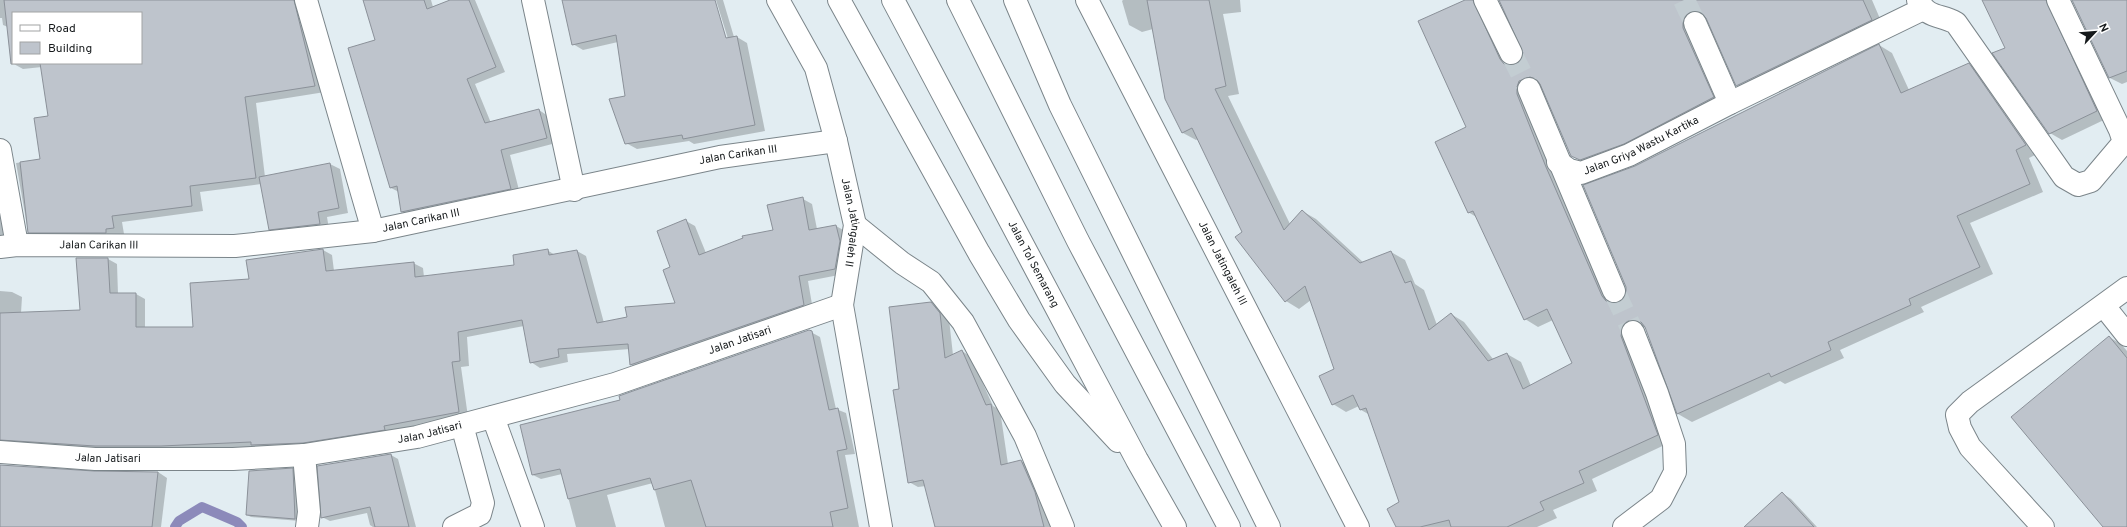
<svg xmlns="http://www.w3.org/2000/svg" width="2127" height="527" viewBox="0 0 2127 527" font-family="Overpass,sans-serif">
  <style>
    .shadow { fill: #0003; fill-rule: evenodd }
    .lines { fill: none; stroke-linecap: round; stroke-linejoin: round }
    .stream { stroke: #8c8aba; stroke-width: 10 }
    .building { fill: #bec4cc; stroke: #8b9199 }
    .minor-tunnel { stroke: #c3cdd2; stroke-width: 22; stroke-dasharray: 22 11; stroke-linecap: butt }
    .minor-casing { stroke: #7b858a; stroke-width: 24 }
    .highway-casing { stroke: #7b858a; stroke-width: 24 }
    .minor { stroke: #fff; stroke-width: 22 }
    .highway { stroke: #fff; stroke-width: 22 }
    .labels { text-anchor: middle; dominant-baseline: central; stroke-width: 4; stroke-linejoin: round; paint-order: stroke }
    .street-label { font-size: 11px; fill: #15191b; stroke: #fff }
  </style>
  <rect width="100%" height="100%" fill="#e2edf2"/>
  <g class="shadow">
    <path d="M 0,0 L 306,0 L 325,92 L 256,103 L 265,177 L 330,164 L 340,169 L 348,213 L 327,217 L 329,229 L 280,235 L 270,229 L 261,184 L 200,192 L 203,211 L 122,222 L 124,234 L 39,238 L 28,231 L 16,163 L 41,160 L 49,117 L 42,67 L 23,69 L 12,63 L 8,27 L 3,25 L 2,18 L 0,18 ZM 13,13 L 141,13 L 141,63 L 13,63 Z"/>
    <path d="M 364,0 L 431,0 L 433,7 L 452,0 L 475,0 L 505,72 L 475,84 L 491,123 L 539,110 L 548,116 L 556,143 L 510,155 L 520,194 L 411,217 L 402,212 L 399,192 L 391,188 L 376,40 Z"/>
    <path d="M 563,0 L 714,0 L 727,43 L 729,42 L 716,0 L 723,0 L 734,37 L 737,37 L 747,43 L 765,131 L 694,144 L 689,141 L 637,149 L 626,143 L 626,97 L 618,42 L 583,50 L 573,44 Z"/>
    <path d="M 1123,0 L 1240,0 L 1241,12 L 1223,14 L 1239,94 L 1228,96 L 1290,224 L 1302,211 L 1316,219 L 1364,263 L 1391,252 L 1405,260 L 1415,284 L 1424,290 L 1437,325 L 1451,314 L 1464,322 L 1493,359 L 1507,354 L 1521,362 L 1531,386 L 1573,363 L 1553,320 L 1538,327 L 1525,319 L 1478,218 L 1468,212 L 1467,0 L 1478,0 L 1512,66 L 1523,60 L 1523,48 L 1500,0 L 1872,0 L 1884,28 L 1750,93 L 1737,85 L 1708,18 L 1703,19 L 1727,105 L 1585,163 L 1571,155 L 1540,84 L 1538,85 L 1560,175 L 1615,304 L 1620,303 L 1627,293 L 1635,167 L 1879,45 L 1892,53 L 1909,90 L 1969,64 L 1982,72 L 2039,153 L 2029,158 L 2043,192 L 1970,223 L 1993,274 L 1921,307 L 1924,312 L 1840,350 L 1844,358 L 1785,384 L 1780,381 L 1692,422 L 1678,414 L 1646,327 L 1642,328 L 1671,442 L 1592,479 L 1597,491 L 1553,510 L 1557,518 L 1537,527 L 1397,527 L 1401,503 L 1370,415 L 1361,410 L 1359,406 L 1346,412 L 1333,404 L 1335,369 L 1311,300 L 1299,309 L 1286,301 L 1243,232 L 1198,139 L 1196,140 L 1183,133 L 1153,29 L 1142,32 L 1129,25 L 1122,1 Z"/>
    <path d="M 1983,0 L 2059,0 L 2108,118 L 2062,140 L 2050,133 Z"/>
    <path d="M 2073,0 L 2127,0 L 2127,82 L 2122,84 L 2110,78 Z"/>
    <path d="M 0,172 L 15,241 L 0,244 Z"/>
    <path d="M 803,199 L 812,204 L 817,229 L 836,226 L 845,231 L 844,274 L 808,281 L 813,310 L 641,370 L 631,365 L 630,349 L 567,354 L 568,362 L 540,368 L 531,362 L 524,326 L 467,337 L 469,366 L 461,367 L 468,417 L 393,434 L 261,450 L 255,447 L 171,451 L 0,451 L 0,291 L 12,292 L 22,297 L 21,313 L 81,311 L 108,259 L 117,264 L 118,294 L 136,294 L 145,299 L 145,328 L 194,328 L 250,280 L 323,250 L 332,255 L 334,271 L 413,263 L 423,268 L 424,277 L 516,266 L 547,250 L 555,255 L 577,251 L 586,256 L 604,323 L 677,304 L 671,268 L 686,221 L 695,226 L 706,253 L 774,231 Z"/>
    <path d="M 931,303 L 940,308 L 949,319 L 953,355 L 962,351 L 971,357 L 993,406 L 1000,410 L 1008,464 L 1021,461 L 1030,466 L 1052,527 L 936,527 L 926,486 L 918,487 L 909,482 L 900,390 Z"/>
    <path d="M 809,331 L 820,337 L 836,409 L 846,413 L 855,454 L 845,455 L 859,527 L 665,527 L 653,483 L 607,495 L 616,527 L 576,527 L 562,474 L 541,479 L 533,475 L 622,401 Z"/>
    <path d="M 2109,337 L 2121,344 L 2127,351 L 2127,527 L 2104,527 Z"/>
    <path d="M 391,455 L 398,459 L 416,527 L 373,527 L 370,525 L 367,513 L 330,521 L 322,517 Z"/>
    <path d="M 0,466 L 94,472 L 158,472 L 167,478 L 161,527 L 0,527 Z"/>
    <path d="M 292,469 L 297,472 L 300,521 L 251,517 L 247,515 Z"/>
    <path d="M 1782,493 L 1791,499 L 1817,527 L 1763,527 Z"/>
  </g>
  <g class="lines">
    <path class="stream" d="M 175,527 L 179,521 L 202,507 L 237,522 L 242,527"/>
  </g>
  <g class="building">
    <path d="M 4,0 L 294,0 L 315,86 L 245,97 L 256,178 L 190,186 L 192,206 L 112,216 L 114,228 L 106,229 L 106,233 L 28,233 L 20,162 L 40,159 L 34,118 L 48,116 L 40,63 L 141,63 L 141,13 L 13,13 L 13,63 L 19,63 L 11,64 Z"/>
    <path d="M 363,0 L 424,0 L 427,9 L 450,0 L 469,0 L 496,67 L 467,79 L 485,123 L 539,109 L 547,138 L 501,150 L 511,189 L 401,212 L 397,186 L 390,188 L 348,48 L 375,40 Z"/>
    <path d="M 562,0 L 715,0 L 726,38 L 737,36 L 755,125 L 683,139 L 682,135 L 625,144 L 609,99 L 625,96 L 616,35 L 572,45 Z"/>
    <path d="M 1147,0 L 1209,0 L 1226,86 L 1215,89 L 1284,230 L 1302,210 L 1360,263 L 1391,251 L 1405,283 L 1411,281 L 1429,330 L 1451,313 L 1488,361 L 1507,353 L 1523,389 L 1572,363 L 1547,309 L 1524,320 L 1473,211 L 1468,213 L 1435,142 L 1466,127 L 1418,21 L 1465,0 L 1473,0 L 1500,59 L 1504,64 L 1511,65 L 1521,60 L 1523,53 L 1499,0 L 1863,0 L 1872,20 L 1736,86 L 1706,18 L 1697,11 L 1690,12 L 1683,21 L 1683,28 L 1714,97 L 1624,144 L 1580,160 L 1571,156 L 1540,84 L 1536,79 L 1530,77 L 1519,81 L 1517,87 L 1517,94 L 1546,167 L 1602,296 L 1606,301 L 1612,303 L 1618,303 L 1624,299 L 1626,293 L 1626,287 L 1583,185 L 1635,166 L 1879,44 L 1901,93 L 1969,63 L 2026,145 L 2016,150 L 2030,184 L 1957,216 L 1980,267 L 1909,299 L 1911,305 L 1828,342 L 1831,350 L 1771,377 L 1769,373 L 1677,414 L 1645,327 L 1641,322 L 1635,320 L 1628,321 L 1623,325 L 1621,336 L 1658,435 L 1579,471 L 1584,483 L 1540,502 L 1544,510 L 1507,527 L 1451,527 L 1449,520 L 1420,527 L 1396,527 L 1387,509 L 1399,502 L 1366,408 L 1360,410 L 1353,395 L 1332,405 L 1319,376 L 1334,369 L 1305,286 L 1285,302 L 1235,237 L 1242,232 L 1192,128 L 1182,133 L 1165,99 Z"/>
    <path d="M 1982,0 L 2046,0 L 2097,111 L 2049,134 L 1992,53 L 2005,48 Z"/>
    <path d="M 2072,0 L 2127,0 L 2127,71 L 2109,78 Z"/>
    <path d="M 330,163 L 339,208 L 318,212 L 320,224 L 269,230 L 259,177 Z"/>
    <path d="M 803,197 L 809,230 L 836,225 L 840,241 L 835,269 L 799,276 L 804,305 L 630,365 L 628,344 L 558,349 L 559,357 L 530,363 L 522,320 L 458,332 L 460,361 L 452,362 L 459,412 L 384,426 L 385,430 L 303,443 L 251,445 L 251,442 L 161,446 L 95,446 L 0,440 L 0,313 L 80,310 L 76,258 L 108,258 L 110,293 L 136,293 L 136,327 L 193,327 L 190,283 L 249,279 L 246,260 L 323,249 L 326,271 L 414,262 L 415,277 L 514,265 L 513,255 L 548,249 L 549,255 L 577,250 L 597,323 L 627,317 L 625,307 L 675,303 L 663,270 L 670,267 L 657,231 L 686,219 L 699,255 L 743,238 L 742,236 L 773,230 L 767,205 Z"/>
    <path d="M 931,302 L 940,313 L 945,358 L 962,350 L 986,405 L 991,404 L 1001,465 L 1021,460 L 1035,492 L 1044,527 L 935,527 L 923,480 L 908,483 L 893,390 L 899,389 L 889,307 Z"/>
    <path d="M 809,330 L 812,331 L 829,410 L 838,408 L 847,449 L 837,451 L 848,508 L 830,512 L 833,527 L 706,527 L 691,480 L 654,490 L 650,478 L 568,499 L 560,469 L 532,475 L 520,425 L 620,400 L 619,396 L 633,391 Z"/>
    <path d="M 2109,336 L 2127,358 L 2127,527 L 2103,527 L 2011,417 Z"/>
    <path d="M 391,454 L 409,527 L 375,527 L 370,507 L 321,518 L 317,466 Z"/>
    <path d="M 0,465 L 94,471 L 158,472 L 152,527 L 0,527 Z"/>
    <path d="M 293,468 L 295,519 L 246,515 L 249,471 Z"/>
    <path d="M 1782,492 L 1814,527 L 1744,527 Z"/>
  </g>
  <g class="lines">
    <g class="minor-tunnel">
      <path d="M 1684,0 L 1695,23"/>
      <path d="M 1511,53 L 1529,89"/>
      <path d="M 1614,291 L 1633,332"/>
    </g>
    <g class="minor-casing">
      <g id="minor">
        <path d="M 306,0 L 373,231"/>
        <path d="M 533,0 L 574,190"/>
        <path id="s1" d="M 778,0 L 816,68 L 836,141 L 855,225 L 842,305 L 881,527"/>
        <path id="s2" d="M 1087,0 L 1358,527"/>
        <path d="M 1485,0 L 1511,53"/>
        <path d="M 1918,0 C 1928,19 1940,14 1956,23 L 2064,177 L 2078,185 L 2091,181 L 2124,142 L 2120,130 L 2058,0"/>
        <path d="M 1695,23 L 1730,103"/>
        <path d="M 1529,89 L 1614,291"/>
        <path d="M 0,150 L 17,245"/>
        <path id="s3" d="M 1558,162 L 1569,170 L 1581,173 L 1629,155 L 1730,103 L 1923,9"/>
        <path d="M 855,225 L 902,263 L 931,282 L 963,322 L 1025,436 L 1063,527"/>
        <path id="s4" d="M 0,247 L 17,245 L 235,246 L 373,231 L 720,157 L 836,141"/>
        <path d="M 2104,306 L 2127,335"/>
        <path d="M 493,417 L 533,527"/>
        <path id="s5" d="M 0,452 L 95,459 L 233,459 L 304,455 L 417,437 L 615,384 L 842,305"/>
        <path d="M 304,455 L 309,512 L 307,527"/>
        <path d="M 454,527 L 480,514 L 483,503 L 462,425"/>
        <path d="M 1624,527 L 1661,499 L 1675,472 L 1674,444 L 1657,393 L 1633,332"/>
        <path d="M 2043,527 L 1970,447 L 1960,428 L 1957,415 L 1970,402 L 2127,288"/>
      </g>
    </g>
    <g class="highway-casing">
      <g id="highway">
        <path d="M 839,0 L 979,253 L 1019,320 L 1065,384 L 1118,441"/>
        <path id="s6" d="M 893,0 L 1137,460 L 1175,527"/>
        <path d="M 958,0 L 1078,241 L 1229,527"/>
        <path d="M 1015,0 L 1060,105 L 1269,527"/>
      </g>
    </g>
    <use href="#minor" class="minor"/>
    <use href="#highway" class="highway"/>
  </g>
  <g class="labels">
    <g class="street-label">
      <text stroke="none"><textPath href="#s3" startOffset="92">Jalan Griya Wastu Kartika</textPath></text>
      <text stroke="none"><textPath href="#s4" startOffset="747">Jalan Carikan III</textPath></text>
      <text stroke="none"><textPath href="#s4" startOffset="423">Jalan Carikan III</textPath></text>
      <text stroke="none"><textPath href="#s1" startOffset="237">Jalan Jatingaleh II</textPath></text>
      <text stroke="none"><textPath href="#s4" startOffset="99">Jalan Carikan III</textPath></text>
      <text stroke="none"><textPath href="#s6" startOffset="299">Jalan Tol Semarang</textPath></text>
      <text stroke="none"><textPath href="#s2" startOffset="296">Jalan Jatingaleh III</textPath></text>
      <text stroke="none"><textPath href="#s5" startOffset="756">Jalan Jatisari</textPath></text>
      <text stroke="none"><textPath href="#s5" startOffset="432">Jalan Jatisari</textPath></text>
      <text stroke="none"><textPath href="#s5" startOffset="108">Jalan Jatisari</textPath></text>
    </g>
  </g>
  <rect x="12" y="12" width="130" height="52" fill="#ffffff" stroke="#a1a3a4"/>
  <rect x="20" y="25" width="20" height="6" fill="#ffffff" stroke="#a1a3a4"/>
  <text x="48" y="32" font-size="12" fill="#15191b">Road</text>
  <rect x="20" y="42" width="20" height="12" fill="#bec4cc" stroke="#a1a3a4"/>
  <text x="48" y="52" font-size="12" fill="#15191b">Building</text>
  <g transform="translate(2095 32) rotate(64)" stroke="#ffffff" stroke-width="3" paint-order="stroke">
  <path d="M0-3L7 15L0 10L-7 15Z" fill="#15191b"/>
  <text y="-6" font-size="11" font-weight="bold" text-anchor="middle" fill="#15191b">N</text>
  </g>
</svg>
